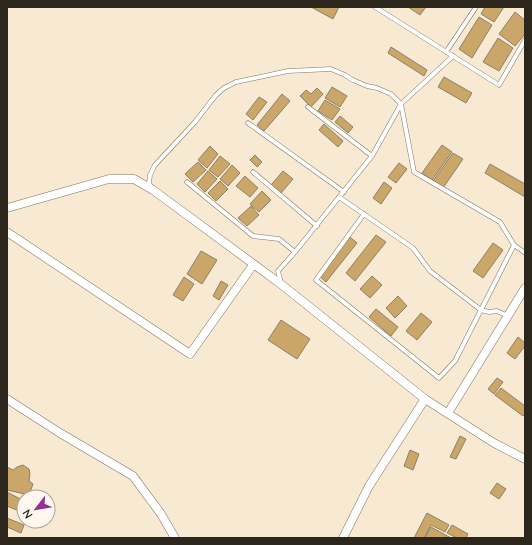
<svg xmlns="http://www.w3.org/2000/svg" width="532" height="545" viewBox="0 0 532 545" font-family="'Nunito Sans',sans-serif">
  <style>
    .building { fill: #caa769; stroke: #8d7f6a }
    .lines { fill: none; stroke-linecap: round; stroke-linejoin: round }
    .lane-casing { stroke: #81745e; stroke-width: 5 }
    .street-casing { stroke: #81745e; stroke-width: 9 }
    .lane { stroke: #fff; stroke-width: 4 }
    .street { stroke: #fff; stroke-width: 8 }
  </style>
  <rect width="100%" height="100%" fill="#f8ead2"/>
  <g class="building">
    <path d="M 311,7 L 339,7 L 333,19 Z"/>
    <path d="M 408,7 L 426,7 L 420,15 Z"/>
    <path d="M 485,7 L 504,7 L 494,22 L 481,14 Z"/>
    <path d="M 515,12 L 525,20 L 525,34 L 515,46 L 499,34 Z"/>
    <path d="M 479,17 L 492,25 L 472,58 L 459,49 Z"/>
    <path d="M 498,38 L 513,48 L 499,71 L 483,62 Z"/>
    <path d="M 391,47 L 427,70 L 424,76 L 388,53 Z"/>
    <path d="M 444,77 L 472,93 L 466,103 L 438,87 Z"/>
    <path d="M 332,87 L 347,96 L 340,107 L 325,98 Z"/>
    <path d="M 317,88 L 323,94 L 311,107 L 300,96 L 306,90 L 311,94 Z"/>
    <path d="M 282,94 L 290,101 L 264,131 L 257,125 Z"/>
    <path d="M 259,97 L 267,102 L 253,120 L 246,114 Z"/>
    <path d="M 325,100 L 340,109 L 332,120 L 318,111 Z"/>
    <path d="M 340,116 L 353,127 L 348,133 L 335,122 Z"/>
    <path d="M 324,124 L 343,141 L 338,147 L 319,130 Z"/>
    <path d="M 442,145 L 452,152 L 432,180 L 422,173 Z"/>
    <path d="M 210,146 L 218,154 L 207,168 L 198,160 Z"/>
    <path d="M 453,153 L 463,159 L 443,188 L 433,181 Z"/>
    <path d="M 255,155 L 262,162 L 257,167 L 250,160 Z"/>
    <path d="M 220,156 L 230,164 L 218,177 L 209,170 Z"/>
    <path d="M 198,162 L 206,170 L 193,182 L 185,174 Z"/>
    <path d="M 399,163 L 407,169 L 396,183 L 388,177 Z"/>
    <path d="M 490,164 L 525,184 L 525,197 L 485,173 Z"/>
    <path d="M 232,165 L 240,173 L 228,186 L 220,179 Z"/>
    <path d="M 208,171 L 217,179 L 205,192 L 197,184 Z"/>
    <path d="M 283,171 L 293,179 L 281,193 L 271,185 Z"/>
    <path d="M 245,176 L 258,188 L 250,197 L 236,186 Z"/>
    <path d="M 220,181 L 228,189 L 216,201 L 208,193 Z"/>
    <path d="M 384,182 L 392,188 L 381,204 L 373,198 Z"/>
    <path d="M 262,191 L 271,200 L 259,212 L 250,204 Z"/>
    <path d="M 251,206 L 259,215 L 247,226 L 238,218 Z"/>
    <path d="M 376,235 L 386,242 L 355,281 L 346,273 Z"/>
    <path d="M 350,237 L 357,243 L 326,282 L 319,276 Z"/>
    <path d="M 493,243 L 503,250 L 483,278 L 473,271 Z"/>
    <path d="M 201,251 L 217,260 L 202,284 L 187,274 Z"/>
    <path d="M 372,276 L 382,285 L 370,298 L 360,289 Z"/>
    <path d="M 184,277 L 194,284 L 183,301 L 173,295 Z"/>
    <path d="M 221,281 L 228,285 L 219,300 L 213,296 Z"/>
    <path d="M 398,296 L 407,306 L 395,318 L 386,308 Z"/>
    <path d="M 376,309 L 398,327 L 391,336 L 369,317 Z"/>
    <path d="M 421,313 L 432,322 L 417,340 L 406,331 Z"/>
    <path d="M 281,320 L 310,339 L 297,359 L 268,340 Z"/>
    <path d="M 518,337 L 525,343 L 525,346 L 515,359 L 507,353 Z"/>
    <path d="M 497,378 L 503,382 L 494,394 L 488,389 Z"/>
    <path d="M 501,388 L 525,406 L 525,414 L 523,416 L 495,395 Z"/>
    <path d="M 460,436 L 466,439 L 456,459 L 450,457 Z"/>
    <path d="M 410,450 L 419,454 L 413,470 L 404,466 Z"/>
    <path d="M 23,465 L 29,469 L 30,474 L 29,481 L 33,484 L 29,495 L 7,490 L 7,467 L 13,470 L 17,467 Z"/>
    <path d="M 497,483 L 506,489 L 499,499 L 490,493 Z"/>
    <path d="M 7,492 L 24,501 L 24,513 L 7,506 Z"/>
    <path d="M 427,513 L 449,525 L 445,532 L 431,525 L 424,538 L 414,538 Z"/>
    <path d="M 7,518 L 24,525 L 21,533 L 7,527 Z"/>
    <path d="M 452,525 L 468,534 L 466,538 L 457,538 L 447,533 Z"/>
    <path d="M 431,527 L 451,538 L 425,538 Z"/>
  </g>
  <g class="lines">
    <g class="lane-casing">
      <g id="lane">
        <path d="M 375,7 L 499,85 L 525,40"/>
        <path d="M 446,52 L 476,7"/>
        <path d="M 308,107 L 372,156"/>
        <path d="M 248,123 L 344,192"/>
        <path d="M 253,172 L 317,226"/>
        <path d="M 187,182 L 253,236 L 279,239 L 295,252"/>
        <path d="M 151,187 L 149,183 L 150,175 L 155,165 L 195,122 L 216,95 L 224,88 L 236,82 L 288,71 L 331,69 L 345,75 L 353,80 L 367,86 L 377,88 L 391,94 L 401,104 L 414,172 L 500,222 L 514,245 L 525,253"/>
        <path d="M 339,197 L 413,248 L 430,271 L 481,310 L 489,312 L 497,311 L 508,316"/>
        <path d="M 364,214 L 316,280 L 439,378 L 455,361 L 514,245"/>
        <path d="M 281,283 L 278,271 L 295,252 L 372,156 L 401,104 L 453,56"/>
      </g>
    </g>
    <g class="street-casing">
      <g id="street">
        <path d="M 7,208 L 109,179 L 134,179 L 153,190 L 282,285 L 425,399 L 494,443 L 525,459"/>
        <path d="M 7,232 L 190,354 L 253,265"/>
        <path d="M 7,399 L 60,433 L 133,476 L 161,514 L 175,538"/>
        <path d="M 448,413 L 525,288"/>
        <path d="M 343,538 L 369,486 L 425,399"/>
      </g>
    </g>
    <use href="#lane" class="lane"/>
    <use href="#street" class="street"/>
  </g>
  <rect width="532" height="545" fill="none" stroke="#2c261d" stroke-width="16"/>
  <g transform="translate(36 509) rotate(239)"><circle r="19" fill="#fef8ef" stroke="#aaa49b"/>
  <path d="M0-3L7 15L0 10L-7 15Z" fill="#962f93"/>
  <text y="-6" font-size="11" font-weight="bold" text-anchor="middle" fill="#2c261d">N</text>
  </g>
</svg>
